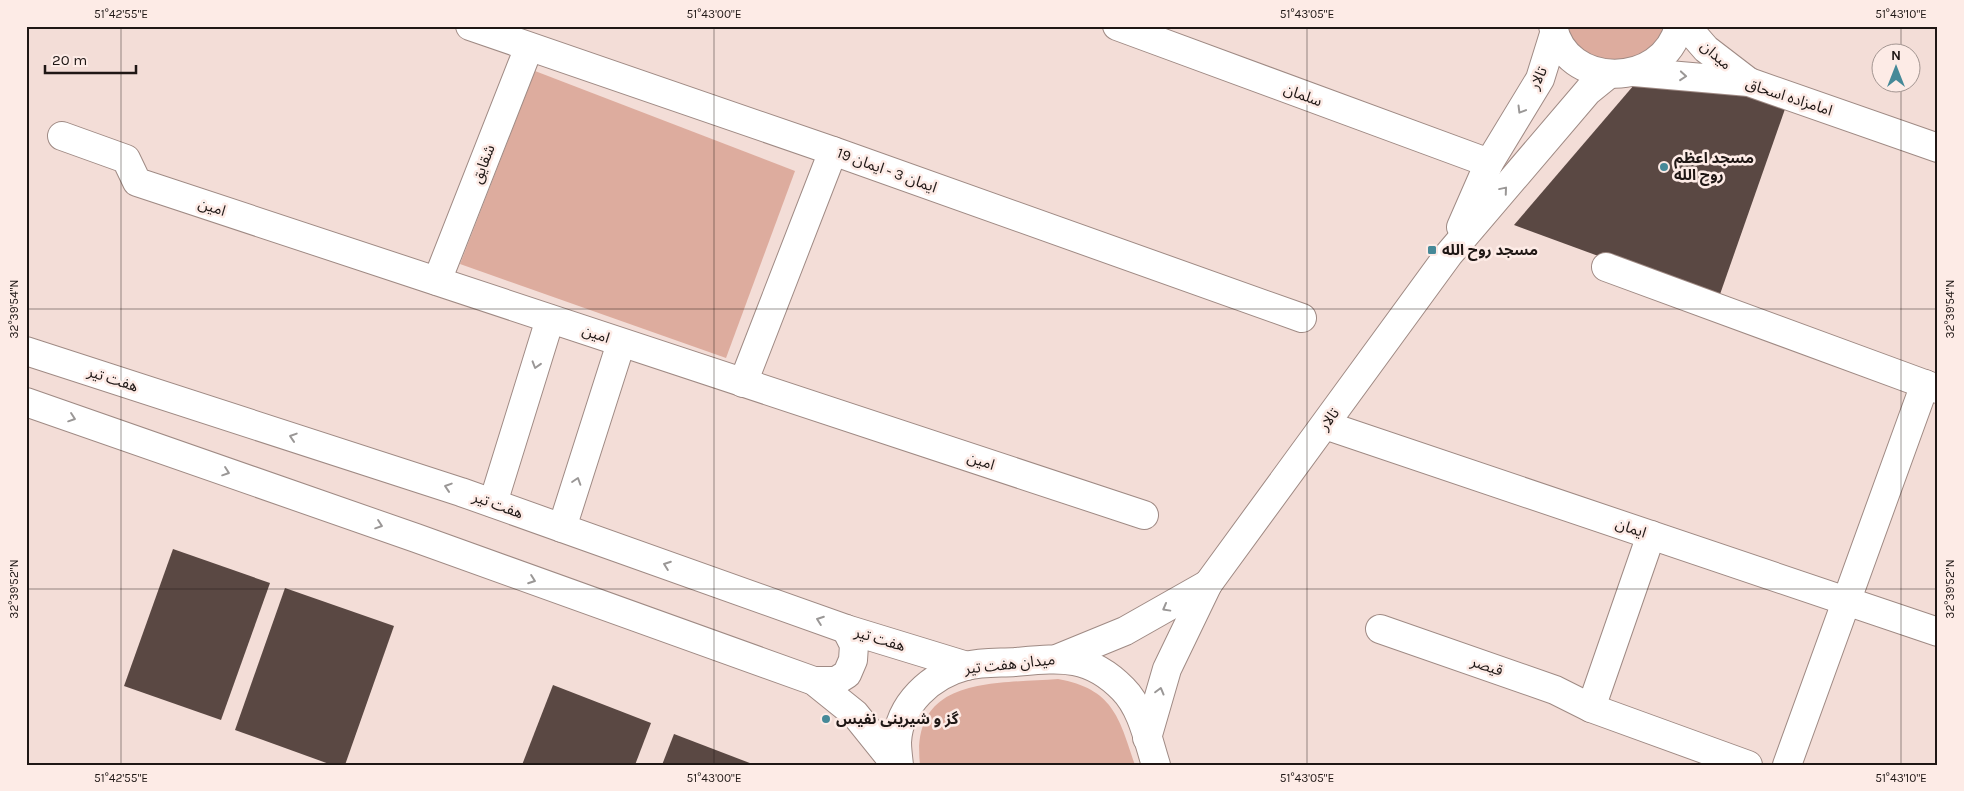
<svg xmlns="http://www.w3.org/2000/svg" width="1964" height="791" viewBox="0 0 1964 791" font-family="Karla,'Noto Sans Arabic',sans-serif">
  <style>
    .green { fill: #ddac9e }
    .building { fill: #5a4843 }
    .lines { fill: none; stroke-linecap: round; stroke-linejoin: round }
    .minor-casing { stroke: #9f8a84; stroke-width: 30 }
    .minor { stroke: #fff; stroke-width: 28 }
    .oneway { stroke: #9a9796 }
    .ticks { fill: none; stroke: #1f1715; stroke-width: 1; stroke-opacity: 0.45 }
    .poi-dot { fill: #468998; stroke: #fdebe6; stroke-width: 2 }
    .labels { text-anchor: middle; dominant-baseline: central; stroke-width: 5; stroke-linejoin: round; paint-order: stroke }
    .street-label { font-size: 15px; fill: #1f1715; stroke: #fdebe6 }
    .poi-label { font-size: 15px; font-weight: bold; fill: #1f1715; stroke: #fdebe6; text-anchor: start }
    .neatline { fill: none; stroke: #1f1715; stroke-width: 2 }
    .ticks-label { font-size: 12px; text-anchor: middle; fill: #1f1715 }
  </style>
  <rect width="100%" height="100%" fill="#f3ddd7"/>
  <g class="green">
    <path d="M 1566,26 L 1668,26 L 1650,52 L 1618,62 L 1601,60 L 1586,52 L 1573,41 Z"/>
    <path d="M 535,71 L 795,171 L 726,358 L 460,264 Z"/>
    <path d="M 1058,679 C 1113,689 1119,717 1135,765 L 920,765 C 910,675 996,684 1058,679 Z"/>
  </g>
  <g class="building">
    <path d="M 1634,85 L 1743,95 L 1785,109 L 1718,300 L 1514,225 Z"/>
    <path d="M 173,549 L 270,583 L 221,720 L 124,686 Z"/>
    <path d="M 285,588 L 394,626 L 345,765 L 332,765 L 235,730 Z"/>
    <path d="M 553,685 L 651,723 L 635,765 L 522,765 Z"/>
    <path d="M 674,734 L 755,765 L 662,765 Z"/>
  </g>
  <g class="lines">
    <g class="minor-casing">
      <g id="minor">
        <path d="M 470,26 L 833,151 L 1302,318"/>
        <path d="M 1117,26 L 1489,163"/>
        <path d="M 1553,26 C 1565,89 1663,90 1679,26"/>
        <path d="M 1686,26 L 1706,49 L 1749,82"/>
        <path d="M 1634,72 L 1749,82 L 1938,148"/>
        <path d="M 62,136 L 126,159 L 137,182 L 1144,515"/>
        <path d="M 1461,227 L 1489,163 L 1540,79 L 1554,34"/>
        <path d="M 1606,267 L 1938,389"/>
        <path d="M 437,281 L 529,47"/>
        <path d="M 26,351 L 461,492 L 846,629 L 967,666"/>
        <path d="M 743,383 L 833,151"/>
        <path d="M 26,402 L 416,538 L 814,681 L 855,714 L 896,765"/>
        <path d="M 1325,425 L 1938,632"/>
        <path d="M 493,503 L 550,319"/>
        <path d="M 562,528 L 621,343"/>
        <path d="M 1380,629 L 1555,690 L 1591,708 L 1748,765"/>
        <path d="M 1059,658 L 1125,631 L 1208,584"/>
        <path d="M 814,681 L 836,681 L 847,674 L 853,660 L 854,645 L 846,629"/>
        <path d="M 1591,708 L 1651,535"/>
        <path d="M 1147,738 L 1167,669 L 1208,584 L 1449,254 L 1588,91 L 1609,74"/>
        <path d="M 899,765 C 898,757 897,749 897,742 C 899,704 931,675 966,666 C 981,662 999,663 1015,662 C 1060,658 1089,654 1123,689 C 1142,708 1148,740 1156,765"/>
        <path d="M 1787,765 L 1925,384"/>
      </g>
    </g>
    <use href="#minor" class="minor"/>
  </g>
  <defs><path id="oneway-chevron" d="M-2-3.5L2.5 0L-2 3.5" fill="none" stroke-width="1.6" stroke-linecap="round" stroke-linejoin="round" transform="scale(1.25)"/></defs>
  <g class="oneway">
    <use href="#oneway-chevron" transform="translate(1683 76) rotate(5)"/>
    <use href="#oneway-chevron" transform="translate(1521 110) rotate(121)"/>
    <use href="#oneway-chevron" transform="translate(1504 190) rotate(-50)"/>
    <use href="#oneway-chevron" transform="translate(536 365) rotate(107)"/>
    <use href="#oneway-chevron" transform="translate(72 418) rotate(19)"/>
    <use href="#oneway-chevron" transform="translate(293 437) rotate(-162)"/>
    <use href="#oneway-chevron" transform="translate(226 472) rotate(19)"/>
    <use href="#oneway-chevron" transform="translate(577 481) rotate(-72)"/>
    <use href="#oneway-chevron" transform="translate(448 487) rotate(-162)"/>
    <use href="#oneway-chevron" transform="translate(379 525) rotate(19)"/>
    <use href="#oneway-chevron" transform="translate(667 565) rotate(-160)"/>
    <use href="#oneway-chevron" transform="translate(532 580) rotate(20)"/>
    <use href="#oneway-chevron" transform="translate(1166 608) rotate(151)"/>
    <use href="#oneway-chevron" transform="translate(820 620) rotate(-160)"/>
    <use href="#oneway-chevron" transform="translate(1160 691) rotate(-75)"/>
  </g>
  <path class="ticks" d="M 121,26 L 121,765M 714,26 L 714,765M 1307,26 L 1307,765M 1901,26 L 1901,52M 26,28 L 1938,28M 1901,82 L 1901,765M 26,309 L 1938,309M 26,589 L 1938,589"/>
  <g class="poi-dot">
    <circle cx="1664" cy="167" r="5"/>
    <rect x="1427" y="245" width="10" height="10" rx="2.5"/>
    <circle cx="826" cy="719" r="5"/>
  </g>
  <g class="labels">
    <g class="street-label">
      <text transform="translate(1716 55) rotate(41)">میدان</text>
      <text transform="translate(1538 78) rotate(-65)">تالار</text>
      <text transform="translate(1303 95) rotate(20)">سلمان</text>
      <text transform="translate(1789 97) rotate(18)">امامزاده اسحاق</text>
      <text transform="translate(483 164) rotate(-69)">شقایق</text>
      <text transform="translate(887 170) rotate(20)">ایمان 3 - ایمان 19</text>
      <text transform="translate(212 207) rotate(18)">امین</text>
      <text transform="translate(596 334) rotate(19)">امین</text>
      <text transform="translate(113 379) rotate(18)">هفت تیر</text>
      <text transform="translate(1329 419) rotate(-54)">تالار</text>
      <text transform="translate(981 461) rotate(18)">امین</text>
      <text transform="translate(498 505) rotate(20)">هفت تیر</text>
      <text transform="translate(1631 528) rotate(19)">ایمان</text>
      <text transform="translate(880 639) rotate(17)">هفت تیر</text>
      <text transform="translate(1010 664) rotate(-6)">میدان هفت تیر</text>
      <text transform="translate(1487 666) rotate(19)">قیصر</text>
    </g>
    <g class="poi-label">
      <text x="1674" y="158">مسجد اعظم<tspan x="1674" dy="17">روح الله</tspan></text>
      <text x="1442" y="250">مسجد روح الله</text>
      <text x="836" y="719">گز و شیرینی نفیس</text>
    </g>
  </g>
  <rect width="1964" height="791" fill="none" stroke="#fdebe6" stroke-width="55"/>
  <g transform="translate(1896 68)"><circle r="24" fill="#fdebe6" stroke="#a49692"/>
  <path d="M0-4L9 19L0 12L-9 19Z" fill="#468998"/>
  <text y="-8" font-size="14" font-weight="bold" text-anchor="middle" fill="#1f1715">N</text>
  </g>
  <path d="M45 65v8h91v-8" fill="none" stroke="#1f1715" stroke-width="2.5"/>
  <text x="52" y="65" font-size="15" fill="#1f1715" stroke="#fdebe6" stroke-width="4" paint-order="stroke">20 m</text>
  <rect x="28" y="28" width="1908" height="736" class="neatline"/>
  <g class="ticks-label">
    <text x="121" y="18">51°42'55"E</text>
    <text x="714" y="18">51°43'00"E</text>
    <text x="1307" y="18">51°43'05"E</text>
    <text x="1901" y="18">51°43'10"E</text>
    <text transform="translate(14 309) rotate(-90)" y="4">32°39'54"N</text>
    <text transform="translate(1950 309) rotate(-90)" y="4">32°39'54"N</text>
    <text transform="translate(14 589) rotate(-90)" y="4">32°39'52"N</text>
    <text transform="translate(1950 589) rotate(-90)" y="4">32°39'52"N</text>
    <text x="121" y="782">51°42'55"E</text>
    <text x="714" y="782">51°43'00"E</text>
    <text x="1307" y="782">51°43'05"E</text>
    <text x="1901" y="782">51°43'10"E</text>
  </g>
</svg>
